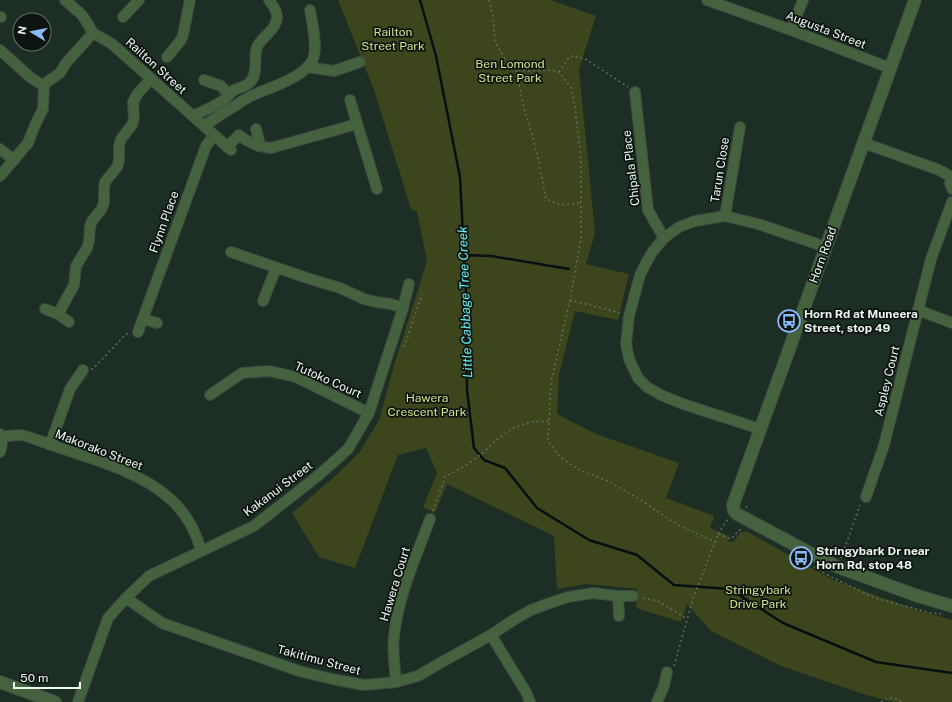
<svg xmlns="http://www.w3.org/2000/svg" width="952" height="702" viewBox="0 0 952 702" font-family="'Public Sans',sans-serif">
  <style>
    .green { fill: #3c451c }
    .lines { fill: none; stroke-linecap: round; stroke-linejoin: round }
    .stream { stroke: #051111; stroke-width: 2.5 }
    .minor-casing { stroke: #3a4a41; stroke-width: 12 }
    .tertiary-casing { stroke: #3a4a41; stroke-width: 14 }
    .path { stroke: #5f6e65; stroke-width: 1.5; stroke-dasharray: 2 3; stroke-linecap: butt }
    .minor { stroke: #45623e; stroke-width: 10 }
    .tertiary { stroke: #45623e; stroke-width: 12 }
    .labels { text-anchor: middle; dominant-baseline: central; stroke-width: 3.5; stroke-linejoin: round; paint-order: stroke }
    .street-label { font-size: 12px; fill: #edf8f1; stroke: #0d1410 }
    .park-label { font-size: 12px; fill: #cde488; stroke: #0d1410 }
    .poi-label { font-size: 12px; font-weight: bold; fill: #edf8f1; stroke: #0d1410; text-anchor: start }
    .water-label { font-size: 13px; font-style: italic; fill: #65eef2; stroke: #0d1410 }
  </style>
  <rect width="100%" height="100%" fill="#1d2e24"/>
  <path class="green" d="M 338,0 L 550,0 L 596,16 L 579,69 L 595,233 L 586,264 L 629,274 L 618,320 L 575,311 L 559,375 L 557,414 L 596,434 L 679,463 L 666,498 L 714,516 L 710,528 L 729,536 L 727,541 L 733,542 L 741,532 L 748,532 L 833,580 L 917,610 L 952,620 L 952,702 L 894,702 L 866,695 L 781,666 L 711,631 L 687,604 L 681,622 L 636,608 L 637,589 L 586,584 L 557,589 L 554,536 L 447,484 L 435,513 L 423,507 L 437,473 L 426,448 L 398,455 L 355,568 L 319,557 L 292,513 L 333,478 L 359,453 L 379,420 L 395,362 L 427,261 L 417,212 L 411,209 L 374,90 Z"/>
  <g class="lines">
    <g class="stream">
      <path d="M 420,0 L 436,56 L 460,177 L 466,293 L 467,390 L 474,448 L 484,460 L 505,468 L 537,508 L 589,540 L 637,555 L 674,585 L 730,589 L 783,623 L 876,662 L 952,673"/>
      <path d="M 464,255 L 491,256 L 569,269"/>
    </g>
    <g class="minor-casing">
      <g id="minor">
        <path d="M 65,0 L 81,14 L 86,21 L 93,33 L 112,44 L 231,150"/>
        <path d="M 707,0 L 791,30 L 890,68"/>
        <path d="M 0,17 L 1,17"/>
        <path d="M 123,17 L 139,0"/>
        <path d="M 791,30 L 803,0"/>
        <path d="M 0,50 L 31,78 L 44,86"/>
        <path d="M 167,57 L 181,40 L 183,35 L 190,0"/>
        <path d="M 307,67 L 334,71 L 360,62"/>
        <path d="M 204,80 L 221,86 L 229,95"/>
        <path d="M 635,92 L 648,210 L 657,226 L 664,238"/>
        <path d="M 350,100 L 377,189"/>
        <path d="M 193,116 C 203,111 216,106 225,99 C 228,96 231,92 234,90 C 240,87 246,87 250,82 C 259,74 253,57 257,47 C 262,36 277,30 277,16 C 277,10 272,5 269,0"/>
        <path d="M 204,126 C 214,119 224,112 235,106 C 240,102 245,99 251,96 C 268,88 305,78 313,59 C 318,46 312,23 310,10"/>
        <path d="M 256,129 L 259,141 L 258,146"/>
        <path d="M 864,143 L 939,170 L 952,177"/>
        <path d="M 227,147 L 239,135 C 251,144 257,146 271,148 L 357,124"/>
        <path d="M 0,149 L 14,160"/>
        <path d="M 0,176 L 28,143 L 35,125 L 43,109 L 44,86 L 47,82 L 60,73 L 66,63 L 93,33"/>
        <path d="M 952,177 L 950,183 L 952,189"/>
        <path d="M 725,216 L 740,127"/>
        <path d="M 231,252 L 307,278 L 340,288 L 364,299 L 376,302 L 391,304 L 403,308"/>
        <path d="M 263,301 L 276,268"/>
        <path d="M 45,309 L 58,314 L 69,322"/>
        <path d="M 918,310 L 952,323"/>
        <path d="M 58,314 L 74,285 L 76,266 L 87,248 L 89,241 L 90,226 L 92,221 L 101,210 L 104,203 L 104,188 L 105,182 L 117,167 L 119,161 L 119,146 L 121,139 L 132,125 L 134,118 L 133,102 L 138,93 L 151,79"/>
        <path d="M 143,319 L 157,323"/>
        <path d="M 138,332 L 206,146 L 214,135"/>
        <path d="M 210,395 L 242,373 L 269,371 L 296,377 L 369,413"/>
        <path d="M 760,429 L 683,404 L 661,395 L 647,387 L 638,378 L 629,359 L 626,344 L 629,316 L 640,275 L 646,263 L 653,251 L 664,238 L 679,227 L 695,221 L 725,216 L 758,224 L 826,247"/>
        <path d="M 0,434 C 3,440 2,446 0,452"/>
        <path d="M 2,437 C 7,436 14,435 20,435 C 26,435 44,443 52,445 C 88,458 139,471 168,497 C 185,511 195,529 201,550"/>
        <path d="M 50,445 L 70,389 L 83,370"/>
        <path d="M 866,497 L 884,445 L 931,259 L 952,202"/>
        <path d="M 618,596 L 619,616"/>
        <path d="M 126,598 L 162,623 L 299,671 L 332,679 L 364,685 L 396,682 L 418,676 L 440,663 L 491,635 L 515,619 L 531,610 L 550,603 L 568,597 L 593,593 L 618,596 L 633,596"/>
        <path d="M 491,635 L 526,692 L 530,702"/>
        <path d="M 396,682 C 395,668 392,650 394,636 C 398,596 416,557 430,519"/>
        <path d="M 78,702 L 108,618 L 126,598 L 149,576 L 254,526 L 319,475 L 348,449 L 369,413 L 403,308 L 409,284"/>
        <path d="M 657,702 L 664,686 L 667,672"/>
      </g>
    </g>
    <g class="tertiary-casing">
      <g id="tertiary">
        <path d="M 915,0 L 733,505 L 734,511 L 737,514 L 808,552 L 838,567 L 918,596 L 952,606"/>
        <path d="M 0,682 L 55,702"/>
      </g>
    </g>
    <g class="path">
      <path d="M 489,0 L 493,16 L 495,42 L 505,59 L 516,70 L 528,71 L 551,70 L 559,72 L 571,88 L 575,107 L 581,160 L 581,237 L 570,300 L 551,382 L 548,441 L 559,456 L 579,470 L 608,481 L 636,497 L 678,525 L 715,542"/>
      <path d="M 516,70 L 524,109 L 531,131 L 537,153 L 546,199 L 561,205 L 580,203"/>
      <path d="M 559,72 L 570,56 L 584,58 L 628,87"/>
      <path d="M 570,300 L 620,313"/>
      <path d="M 404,347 L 422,294"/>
      <path d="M 91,369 L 93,369 L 126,334 L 129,334"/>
      <path d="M 746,508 L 748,504"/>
      <path d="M 433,511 L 445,477 L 471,462 L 483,453 L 495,441 L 513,428 L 531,422 L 549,421"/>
      <path d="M 718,534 L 728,519"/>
      <path d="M 841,558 L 860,505"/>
      <path d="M 814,567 L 829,576 L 875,598 L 931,613 L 941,614"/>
      <path d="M 643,598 L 658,601 L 687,619"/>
      <path d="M 674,666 L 693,599 L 718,534 L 731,539 L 738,531 L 740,530 L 744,530"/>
      <path d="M 881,702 C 890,695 895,699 904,702"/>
    </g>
    <use href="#minor" class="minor"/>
    <use href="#tertiary" class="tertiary"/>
  </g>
  <defs>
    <g id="bus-ring" transform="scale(1.15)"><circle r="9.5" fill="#0d1410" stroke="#8abafc" stroke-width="1.5"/><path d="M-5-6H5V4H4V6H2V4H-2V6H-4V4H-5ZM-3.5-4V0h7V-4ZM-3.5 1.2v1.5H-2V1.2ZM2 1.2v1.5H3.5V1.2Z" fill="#8abafc"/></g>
  </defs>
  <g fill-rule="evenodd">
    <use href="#bus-ring" x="789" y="321"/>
    <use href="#bus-ring" x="801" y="558"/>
  </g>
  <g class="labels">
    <g class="street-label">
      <text transform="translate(826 30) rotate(21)">Augusta Street</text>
      <text transform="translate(156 66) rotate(42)">Railton Street</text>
      <text transform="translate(631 168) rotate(-97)">Chipala Place</text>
      <text transform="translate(720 170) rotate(-81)">Tarun Close</text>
      <text transform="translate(164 222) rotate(-70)">Flynn Place</text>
      <text transform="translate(823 255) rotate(-70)">Horn Road</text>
      <text transform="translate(328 380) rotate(24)">Tutoko Court</text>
      <text transform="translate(887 381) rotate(-76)">Aspley Court</text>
      <text transform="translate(99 450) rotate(21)">Makorako Street</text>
      <text transform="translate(278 489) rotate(-37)">Kakanui Street</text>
      <text transform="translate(395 584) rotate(-73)">Hawera Court</text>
      <text transform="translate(319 660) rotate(15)">Takitimu Street</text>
    </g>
    <g class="park-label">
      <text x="393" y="32">Railton<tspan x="393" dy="14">Street Park</tspan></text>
      <text x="510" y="64">Ben Lomond<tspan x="510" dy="14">Street Park</tspan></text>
      <text x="427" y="398">Hawera<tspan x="427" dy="14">Crescent Park</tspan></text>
      <text x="758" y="590">Stringybark<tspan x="758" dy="14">Drive Park</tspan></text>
    </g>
    <g class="poi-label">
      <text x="804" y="314">Horn Rd at Muneera<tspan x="804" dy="14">Street, stop 49</tspan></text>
      <text x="816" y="551">Stringybark Dr near<tspan x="816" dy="14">Horn Rd, stop 48</tspan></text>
    </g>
    <g class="water-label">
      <text transform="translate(465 302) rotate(-92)">Little Cabbage Tree Creek</text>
    </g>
  </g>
  <g transform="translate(32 32) rotate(280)"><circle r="19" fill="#0d1410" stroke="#676f6a"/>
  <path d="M0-3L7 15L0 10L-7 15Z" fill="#8abafc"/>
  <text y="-6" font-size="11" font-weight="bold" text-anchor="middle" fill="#edf8f1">N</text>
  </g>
  <path d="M14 682v6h66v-6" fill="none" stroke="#edf8f1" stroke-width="2"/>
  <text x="20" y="682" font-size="12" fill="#edf8f1" stroke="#0d1410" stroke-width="3" paint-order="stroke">50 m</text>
</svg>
